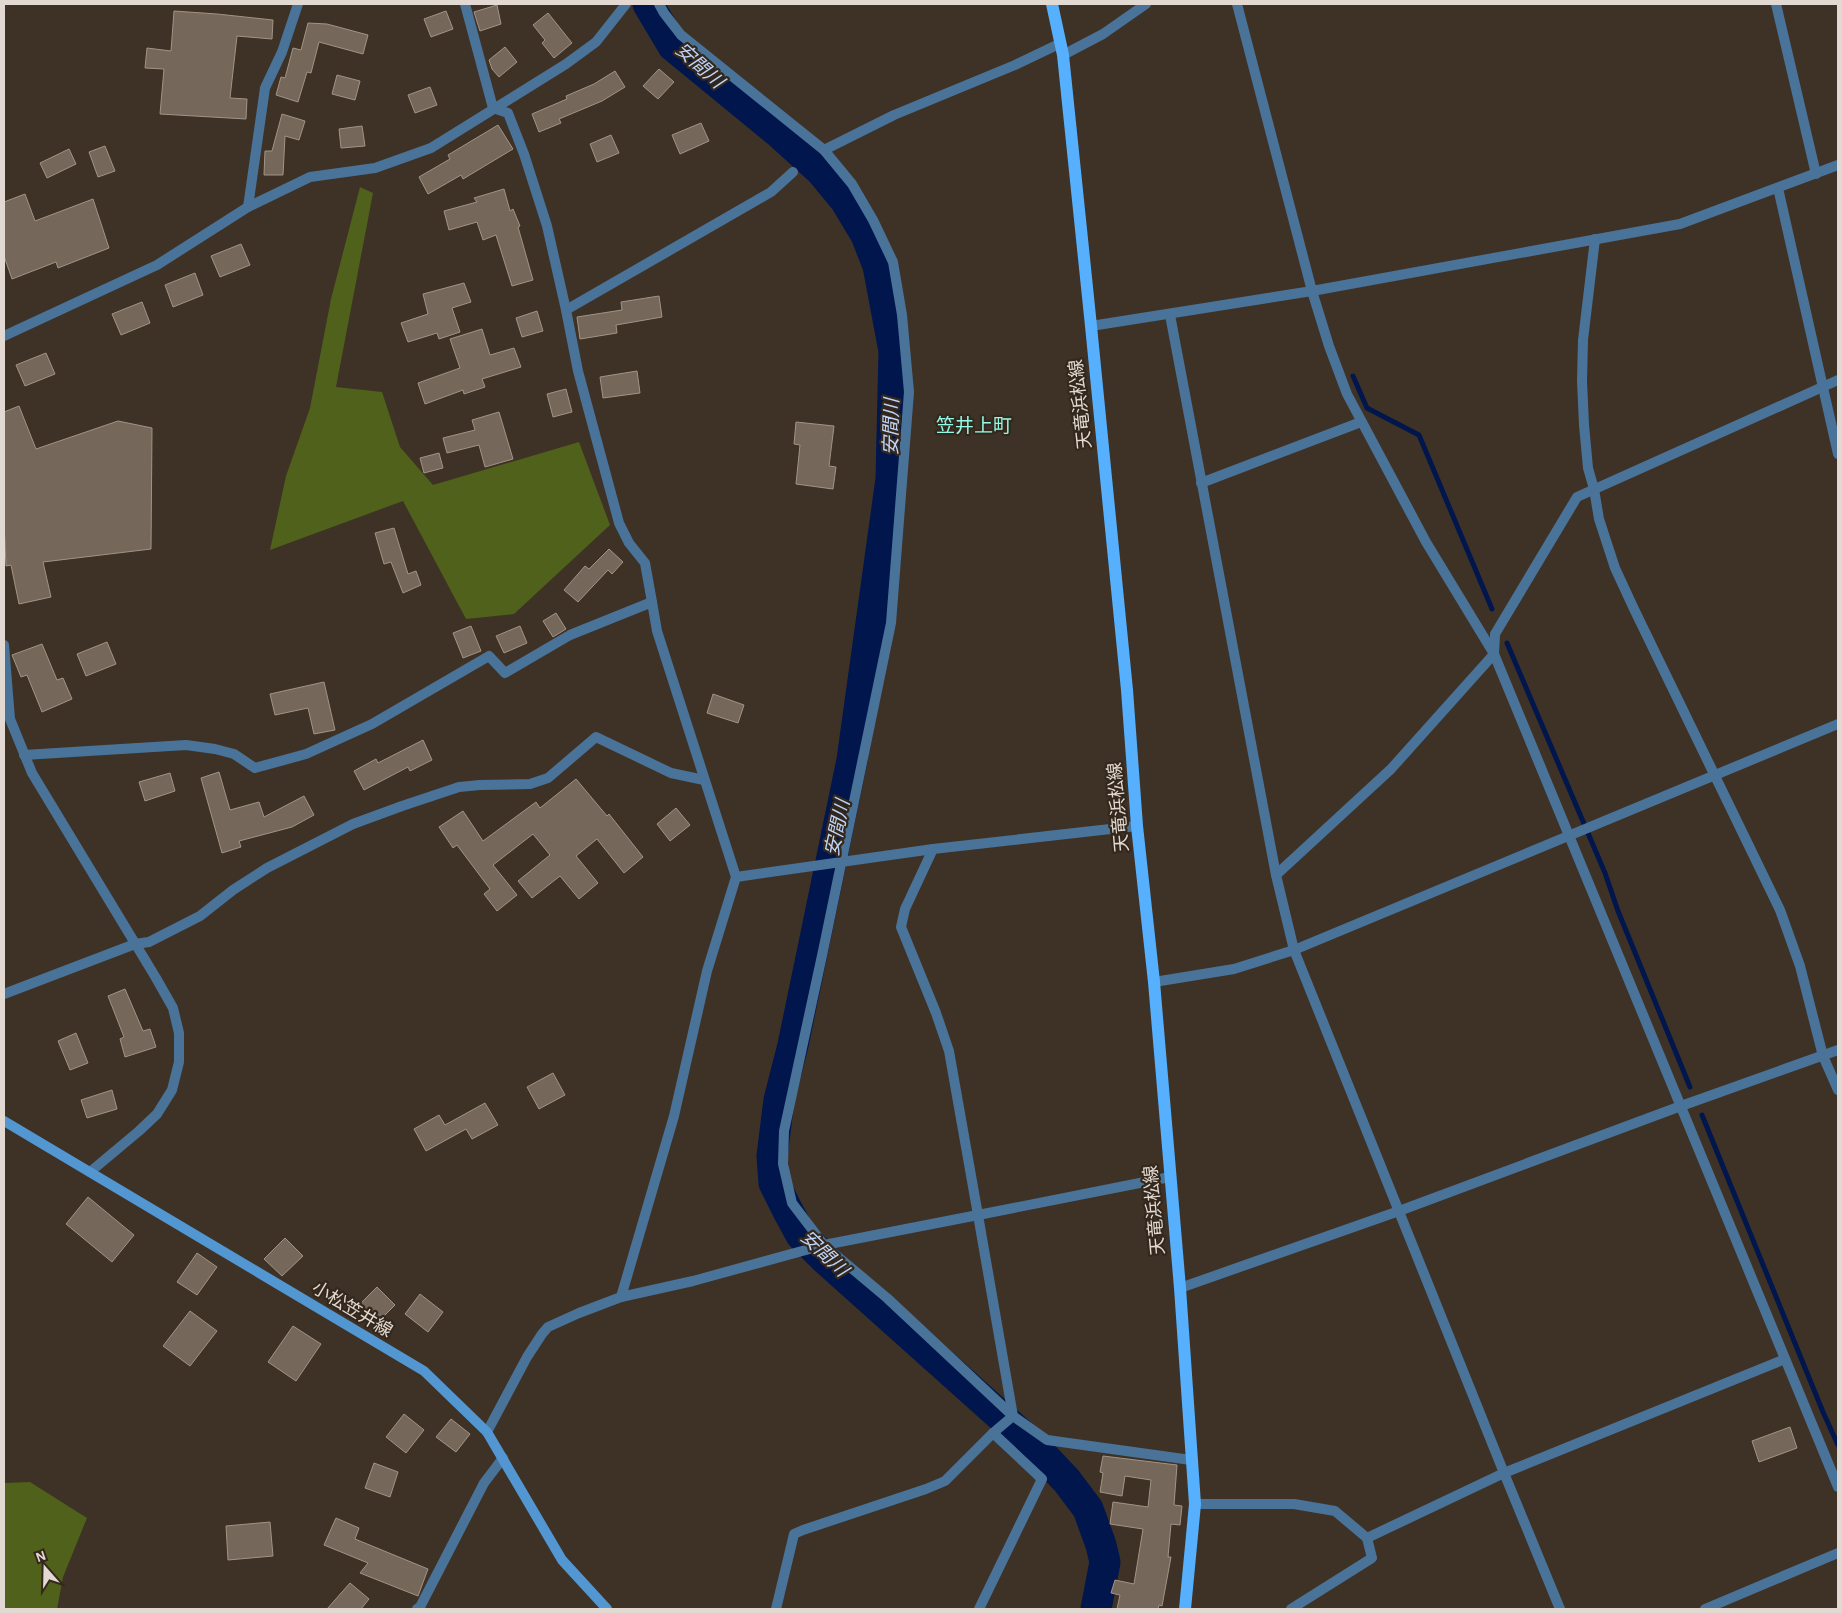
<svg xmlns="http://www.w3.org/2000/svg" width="1842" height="1613" viewBox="0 0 1842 1613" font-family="'Alegreya Sans','Noto Sans JP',sans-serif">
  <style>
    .green { fill: #4f611a }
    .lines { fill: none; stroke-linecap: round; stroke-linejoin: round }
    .stream { stroke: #00164d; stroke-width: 5 }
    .river { stroke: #00164d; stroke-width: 31 }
    .building { fill: #75685a; stroke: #a29485 }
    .service { stroke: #4a7399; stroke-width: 10 }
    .minor { stroke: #4a7399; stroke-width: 10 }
    .tertiary { stroke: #4a7399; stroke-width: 10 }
    .secondary { stroke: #5296d2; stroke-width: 10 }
    .primary { stroke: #56b0fd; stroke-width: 12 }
    .labels { text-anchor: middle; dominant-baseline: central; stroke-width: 4.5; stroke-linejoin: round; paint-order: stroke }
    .street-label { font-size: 18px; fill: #e2dad2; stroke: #34281c }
    .water-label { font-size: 19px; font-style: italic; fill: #bfd5f9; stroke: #34281c }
    .neighbourhood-label { font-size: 19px; fill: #92f9e6; stroke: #34281c }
  </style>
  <rect width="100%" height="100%" fill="#3e3226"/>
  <g class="green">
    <path d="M 360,187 L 373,193 L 336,387 L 382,392 L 400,447 L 433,485 L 579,442 L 610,525 L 514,614 L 466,619 L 403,501 L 270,550 L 286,476 L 310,408 L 331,299 Z"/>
    <path d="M 30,1482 L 87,1518 L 63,1577 L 57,1609 L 4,1609 L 4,1483 Z"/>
  </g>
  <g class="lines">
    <g class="stream">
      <path d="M 1353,376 L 1367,408 L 1419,435 L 1492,609"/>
      <path d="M 1507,643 L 1605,873 L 1618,911 L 1690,1087"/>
      <path d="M 1702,1115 L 1823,1412 L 1838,1445"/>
    </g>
    <path class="river" d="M 648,4 L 673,46 L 779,133 L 821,171 L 845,200 L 866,235 L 878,266 L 894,351 L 891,479 L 852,760 L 793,1045 L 779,1100 L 772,1156 L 774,1183 L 788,1211 L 801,1235 L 825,1259 L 1034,1446 L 1067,1481 L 1088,1509 L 1101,1545 L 1105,1562 L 1096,1609"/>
  </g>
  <g class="building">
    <path d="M 497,5 L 501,24 L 480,31 L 474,12 Z"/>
    <path d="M 174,11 L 217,14 L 273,20 L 272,39 L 237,36 L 230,98 L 247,99 L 246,119 L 160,114 L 164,69 L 145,68 L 147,48 L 171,51 Z"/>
    <path d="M 446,11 L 453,29 L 431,37 L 424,19 Z"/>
    <path d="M 548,13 L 572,43 L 554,58 L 542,43 L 545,40 L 533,25 Z"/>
    <path d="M 308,23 L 327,24 L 368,35 L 363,54 L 319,42 L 311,73 L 307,72 L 298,102 L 276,95 L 281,77 L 285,78 L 293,48 L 301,50 Z"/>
    <path d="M 505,47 L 517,62 L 499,77 L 492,69 L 489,60 Z"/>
    <path d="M 659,69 L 674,82 L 658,99 L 643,86 Z"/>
    <path d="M 615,71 L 625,87 L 602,101 L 559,119 L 561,123 L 539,132 L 532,114 L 567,99 L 566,96 L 594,84 Z"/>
    <path d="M 337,75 L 360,81 L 355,100 L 332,94 Z"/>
    <path d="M 430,87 L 437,105 L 415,113 L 408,95 Z"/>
    <path d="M 282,114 L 305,121 L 299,140 L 285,136 L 283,175 L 264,175 L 265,151 L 272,151 Z"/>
    <path d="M 701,123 L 709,141 L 680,154 L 672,135 Z"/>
    <path d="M 498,125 L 513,149 L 463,179 L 461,175 L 428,194 L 419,177 L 450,159 L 448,155 Z"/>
    <path d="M 362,126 L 365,146 L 341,148 L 339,129 Z"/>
    <path d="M 611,135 L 619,153 L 597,162 L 590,144 Z"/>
    <path d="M 105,146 L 115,171 L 98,177 L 89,152 Z"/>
    <path d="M 69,149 L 76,164 L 47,178 L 40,163 Z"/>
    <path d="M 504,189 L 510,211 L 513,209 L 520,226 L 518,227 L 533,280 L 512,286 L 496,235 L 483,240 L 477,222 L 449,230 L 444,211 L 477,202 L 474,198 Z"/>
    <path d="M 25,194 L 35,221 L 93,199 L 109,248 L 58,268 L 56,262 L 12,279 L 4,256 L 4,202 Z"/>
    <path d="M 241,244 L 250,265 L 220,277 L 211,256 Z"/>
    <path d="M 195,273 L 203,295 L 173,307 L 165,285 Z"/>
    <path d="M 464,283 L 471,302 L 452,308 L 460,332 L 439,339 L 437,333 L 408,342 L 401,323 L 428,314 L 423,294 Z"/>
    <path d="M 659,296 L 662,317 L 616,325 L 617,333 L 580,339 L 577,317 L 622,310 L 621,302 Z"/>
    <path d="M 142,302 L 150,323 L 121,335 L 112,314 Z"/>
    <path d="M 537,311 L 543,331 L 522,337 L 516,318 Z"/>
    <path d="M 482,329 L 490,355 L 514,348 L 521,367 L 482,379 L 485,387 L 464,394 L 463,390 L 425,404 L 418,383 L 460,368 L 450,339 Z"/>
    <path d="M 46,353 L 55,374 L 25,386 L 16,365 Z"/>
    <path d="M 637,371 L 640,393 L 603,398 L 600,377 Z"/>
    <path d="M 566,389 L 572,412 L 553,417 L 547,394 Z"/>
    <path d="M 19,406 L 36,449 L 118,421 L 152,428 L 151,549 L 43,562 L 51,597 L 19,604 L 11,565 L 6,566 L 4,522 L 4,412 Z"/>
    <path d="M 499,412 L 513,459 L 485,467 L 479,445 L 447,453 L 443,438 L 475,430 L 472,420 Z"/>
    <path d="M 796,422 L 834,426 L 829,466 L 836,467 L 833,489 L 796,484 L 800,445 L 794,444 Z"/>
    <path d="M 439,453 L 443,468 L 424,473 L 420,458 Z"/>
    <path d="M 394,528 L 408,574 L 416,571 L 421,585 L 403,593 L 391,562 L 384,564 L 375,533 Z"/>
    <path d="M 609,549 L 623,562 L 612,574 L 608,570 L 578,602 L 564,590 L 585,566 L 589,569 Z"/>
    <path d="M 556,613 L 566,629 L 553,637 L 543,621 Z"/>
    <path d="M 471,626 L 481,651 L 463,658 L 453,633 Z"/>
    <path d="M 520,626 L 527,643 L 504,653 L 496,636 Z"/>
    <path d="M 107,642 L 116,664 L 86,676 L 77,654 Z"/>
    <path d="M 42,644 L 57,680 L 63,678 L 72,699 L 42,712 L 27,675 L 21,677 L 12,655 Z"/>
    <path d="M 324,682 L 335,730 L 314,734 L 308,708 L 275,715 L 270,694 Z"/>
    <path d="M 713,694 L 744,705 L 738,723 L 707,713 Z"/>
    <path d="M 423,740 L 432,760 L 410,771 L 408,767 L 364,790 L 354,771 L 376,759 L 378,763 Z"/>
    <path d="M 219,772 L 230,810 L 259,802 L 264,817 L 304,796 L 314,815 L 292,827 L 239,841 L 241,847 L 222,853 L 201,778 Z"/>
    <path d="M 170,773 L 175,791 L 145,801 L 139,782 Z"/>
    <path d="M 576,779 L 607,816 L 609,814 L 643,857 L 624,873 L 597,839 L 576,856 L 598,883 L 579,899 L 560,876 L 532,898 L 518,881 L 550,855 L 533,834 L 493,865 L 517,895 L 497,911 L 484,894 L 490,889 L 457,845 L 453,848 L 439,827 L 463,811 L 483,841 L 536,802 L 540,808 Z"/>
    <path d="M 676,808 L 690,825 L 670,841 L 657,824 Z"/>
    <path d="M 125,989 L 143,1031 L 150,1029 L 156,1047 L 125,1057 L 120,1039 L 124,1037 L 108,996 Z"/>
    <path d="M 76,1033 L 88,1063 L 70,1070 L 58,1041 Z"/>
    <path d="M 553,1073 L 565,1095 L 539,1109 L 527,1087 Z"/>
    <path d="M 112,1090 L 117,1109 L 87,1118 L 81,1100 Z"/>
    <path d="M 485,1103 L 498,1125 L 472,1139 L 466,1129 L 426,1151 L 414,1129 L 439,1115 L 445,1125 Z"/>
    <path d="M 88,1197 L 134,1235 L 112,1262 L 66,1224 Z"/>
    <path d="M 285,1238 L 303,1256 L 282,1276 L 264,1259 Z"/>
    <path d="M 197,1253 L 217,1267 L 197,1295 L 177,1282 Z"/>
    <path d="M 377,1287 L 395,1305 L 374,1326 L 356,1308 Z"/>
    <path d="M 420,1294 L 443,1312 L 428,1332 L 405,1314 Z"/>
    <path d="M 190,1311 L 217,1331 L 190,1366 L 163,1346 Z"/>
    <path d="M 293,1326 L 321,1344 L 296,1381 L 268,1362 Z"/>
    <path d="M 404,1414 L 424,1430 L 406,1453 L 386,1437 Z"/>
    <path d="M 451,1419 L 470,1434 L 456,1452 L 436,1437 Z"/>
    <path d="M 1790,1427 L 1797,1448 L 1759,1462 L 1752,1441 Z"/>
    <path d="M 1103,1456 L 1177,1465 L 1174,1505 L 1182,1506 L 1180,1525 L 1171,1524 L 1168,1557 L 1171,1557 L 1162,1606 L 1159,1605 L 1158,1609 L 1117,1609 L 1120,1595 L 1111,1593 L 1115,1580 L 1134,1584 L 1143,1529 L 1110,1524 L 1113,1502 L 1148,1507 L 1151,1480 L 1125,1476 L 1122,1496 L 1100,1492 L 1103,1473 L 1100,1472 Z"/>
    <path d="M 374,1463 L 398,1472 L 390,1497 L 365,1488 Z"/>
    <path d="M 336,1518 L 359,1528 L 355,1539 L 428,1569 L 418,1596 L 360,1573 L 368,1563 L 324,1545 Z"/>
    <path d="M 270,1522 L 273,1556 L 228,1560 L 226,1526 Z"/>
    <path d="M 350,1583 L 369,1599 L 361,1609 L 327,1609 Z"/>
  </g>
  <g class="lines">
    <path class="service" d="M 1776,4 L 1816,174"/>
    <g class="minor">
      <path d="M 465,4 L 493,108 L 508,113 L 524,154 L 547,226 L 566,310 L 578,371 L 619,523 L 629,543 L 645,563 L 652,602"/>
      <path d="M 659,4 L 664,13 L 681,35 L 824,150 L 852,184 L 873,220 L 893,262 L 902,315 L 909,392 L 891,623 L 823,951 L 784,1131 L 783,1164 L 792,1203 L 824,1245 L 887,1298 L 1013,1416 L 1047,1440 L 1191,1460"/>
      <path d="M 1237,4 L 1312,291 L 1329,346 L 1347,394 L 1426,542 L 1494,654 L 1838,1487"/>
      <path d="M 1063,55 L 1103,34 L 1146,4"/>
      <path d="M 824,150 L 894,115 L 1015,65 L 1061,43"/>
      <path d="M 1778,188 L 1838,454"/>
      <path d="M 248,207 L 265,88 L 282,52 L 298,4"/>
      <path d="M 566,310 L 771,192 L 793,172"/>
      <path d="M 1170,315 L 1276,875 L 1294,950 L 1504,1473 L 1560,1609"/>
      <path d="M 1091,326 L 1312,291 L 1680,224 L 1838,165"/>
      <path d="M 4,336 L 157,265 L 248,207 L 310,177 L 375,168 L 431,148 L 566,64 L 596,42 L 626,4"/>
      <path d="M 1201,483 L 1361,422"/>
      <path d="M 4,645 L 10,719 L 32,773 L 156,978 L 173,1008 L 179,1033 L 179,1062 L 172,1090 L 157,1114 L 139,1131 L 90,1172"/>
      <path d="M 24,755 L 186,745 L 215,749 L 234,754 L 255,768 L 306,754 L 372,724 L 489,656 L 505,673 L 570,635 L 652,602 L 657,631 L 736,877 L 707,971 L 674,1116 L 621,1297"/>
      <path d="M 1276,875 L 1391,769 L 1494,654 L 1495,634 L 1577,497 L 1838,380"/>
      <path d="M 736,877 L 933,849 L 1137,826"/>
      <path d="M 1154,982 L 1234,969 L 1294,950 L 1838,724"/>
      <path d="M 4,994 L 135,944 L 149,942 L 200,916 L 233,890 L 267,868 L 353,824 L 402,806 L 459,787 L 480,785 L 530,784 L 548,778 L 596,737 L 671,773 L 704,780"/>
      <path d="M 487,1432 L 527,1357 L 542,1334 L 548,1327 L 579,1313 L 621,1297 L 693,1281 L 824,1245 L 978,1215 L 949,1051 L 936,1013 L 901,927 L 905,909 L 933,849"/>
      <path d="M 1195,1504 L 1294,1504 L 1335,1511 L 1367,1538 L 1372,1558 L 1291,1609"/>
      <path d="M 1367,1538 L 1504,1473 L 1785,1359"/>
      <path d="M 417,1609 L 420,1607 L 484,1483 L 503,1458"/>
      <path d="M 776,1609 L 794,1534 L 803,1530 L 926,1489 L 945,1481 L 993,1433"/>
      <path d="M 979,1609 L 1042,1479 L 993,1433 L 1013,1416 L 978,1215 L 1170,1177"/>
      <path d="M 1705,1609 L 1838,1553"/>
    </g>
    <g class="tertiary">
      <path d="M 1595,239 L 1583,340 L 1582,381 L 1584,425 L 1588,468 L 1594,489 L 1599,519 L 1615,568 L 1634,609 L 1780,910 L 1800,966 L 1823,1056 L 1838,1090"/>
      <path d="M 1180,1288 L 1399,1211 L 1681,1106 L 1838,1050"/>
    </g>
    <path class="secondary" d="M 4,1121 L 424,1371 L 487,1432 L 562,1560 L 607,1609"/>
    <path class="primary" d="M 1052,4 L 1063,55 L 1091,326 L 1127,690 L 1137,826 L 1154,982 L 1180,1288 L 1195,1504 L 1185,1609"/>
  </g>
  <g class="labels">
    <g class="street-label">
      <text transform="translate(1081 404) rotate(-96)">天竜浜松線</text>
      <text transform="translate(1119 807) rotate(-95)">天竜浜松線</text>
      <text transform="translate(1155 1210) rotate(-95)">天竜浜松線</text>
      <text transform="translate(352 1310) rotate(31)">小松笠井線</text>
    </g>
    <g class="water-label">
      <text transform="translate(699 66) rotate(42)">安間川</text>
      <text transform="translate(892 427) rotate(-89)">安間川</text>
      <text transform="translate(838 828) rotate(-78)">安間川</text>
      <text transform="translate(824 1254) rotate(44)">安間川</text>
    </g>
    <g class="neighbourhood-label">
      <text x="974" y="426">笠井上町</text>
    </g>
  </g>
  <rect width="1842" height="1613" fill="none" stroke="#e2dad2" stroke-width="10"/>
  <g transform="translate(45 1568) rotate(340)" stroke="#34281c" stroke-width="4" paint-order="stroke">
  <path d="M0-4L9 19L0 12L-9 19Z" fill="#e2dad2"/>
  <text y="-8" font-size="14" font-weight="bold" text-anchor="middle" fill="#e2dad2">N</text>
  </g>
</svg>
